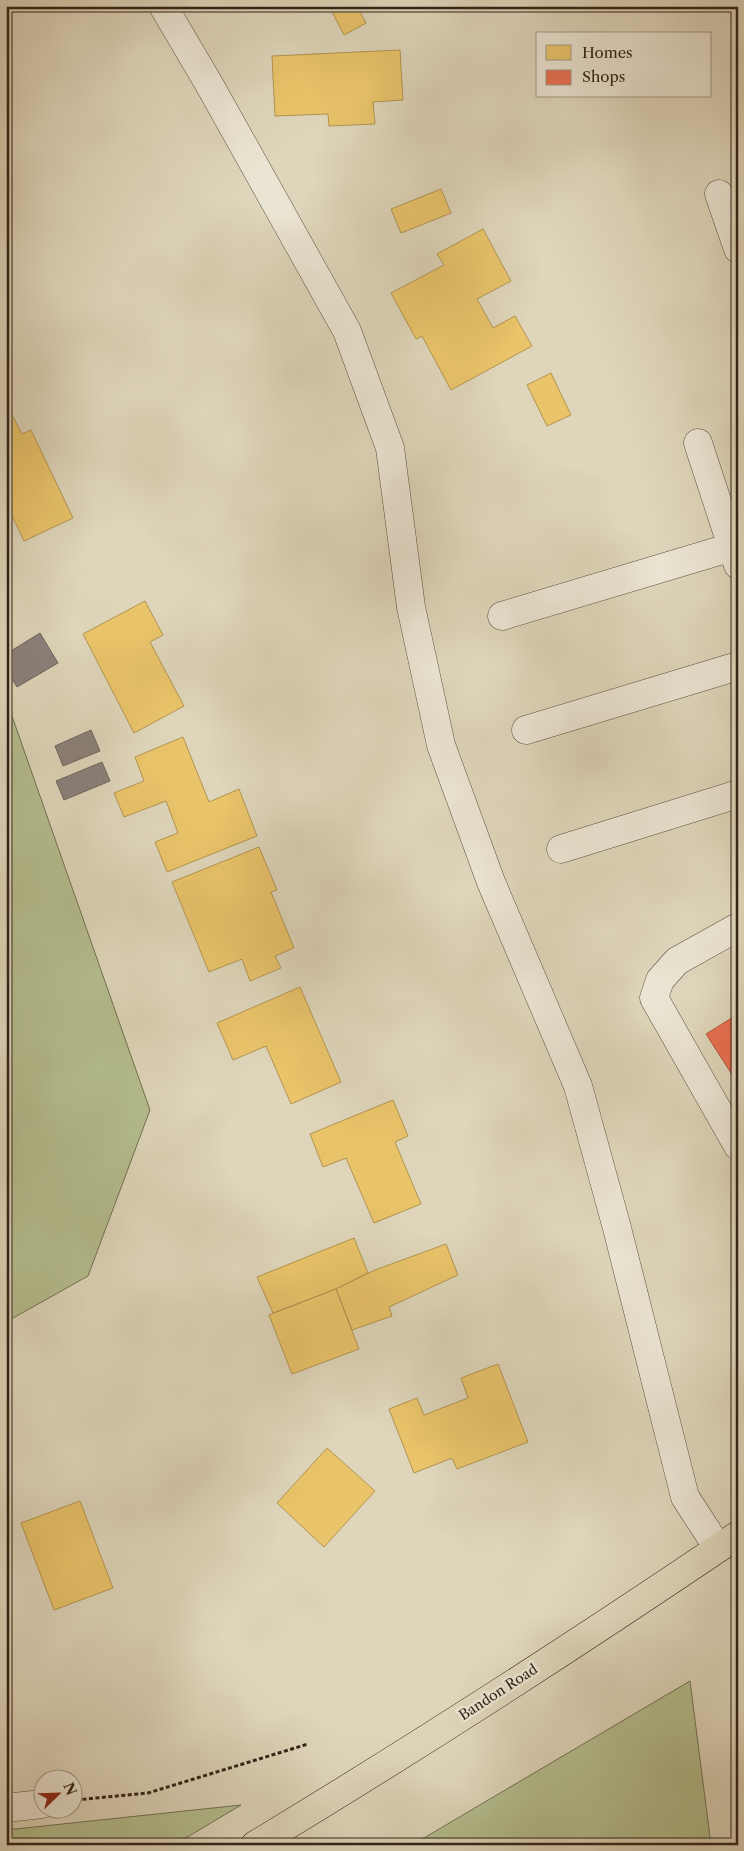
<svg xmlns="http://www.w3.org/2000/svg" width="744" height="1851" viewBox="0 0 744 1851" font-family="'Libre Caslon Text',serif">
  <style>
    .green { fill: #b4bd8e; stroke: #727052 }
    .homes { fill: #e9c46a; stroke: #b29451 }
    .shops { fill: #e76f51; stroke: #b05840 }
    .industry { fill: #8a817c; stroke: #6f655e }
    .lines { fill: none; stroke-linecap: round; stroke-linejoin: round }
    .minor-casing { stroke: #5c5040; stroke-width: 29 }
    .major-casing { stroke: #302317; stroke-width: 29 }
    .path { stroke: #302317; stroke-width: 3; stroke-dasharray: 4 2.5; stroke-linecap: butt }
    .minor { stroke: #eae4d2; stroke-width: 28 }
    .major { stroke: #ded5ba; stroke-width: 28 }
    .labels { text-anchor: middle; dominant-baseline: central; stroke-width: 5; stroke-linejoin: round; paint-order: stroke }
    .street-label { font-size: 14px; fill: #302317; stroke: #eae4d2 }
  </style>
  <rect width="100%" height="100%" fill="#ded5ba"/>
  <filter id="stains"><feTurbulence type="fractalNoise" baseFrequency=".004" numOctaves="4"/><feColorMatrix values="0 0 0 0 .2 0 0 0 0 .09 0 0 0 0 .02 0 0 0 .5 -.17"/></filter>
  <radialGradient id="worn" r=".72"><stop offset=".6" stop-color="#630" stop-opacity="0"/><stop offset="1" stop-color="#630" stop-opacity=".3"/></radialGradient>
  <g class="green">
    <path d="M 6,699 L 150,1110 L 88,1276 L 6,1322 Z"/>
    <path d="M 690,1681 L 711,1845 L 412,1845 Z"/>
    <path d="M 241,1805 L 174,1845 L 6,1845 L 6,1830 Z"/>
  </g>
  <g class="homes">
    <path d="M 329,6 L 357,6 L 366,23 L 344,35 Z"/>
    <path d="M 400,50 L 403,100 L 373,102 L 375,124 L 329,126 L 328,114 L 275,116 L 272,56 Z"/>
    <path d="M 441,189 L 451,213 L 401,233 L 391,209 Z"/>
    <path d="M 483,229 L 511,281 L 477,299 L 493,328 L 515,316 L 532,346 L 451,390 L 422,336 L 416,339 L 391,293 L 444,265 L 437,254 Z"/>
    <path d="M 551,373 L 571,415 L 547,426 L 527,385 Z"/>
    <path d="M 12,415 L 22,434 L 31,430 L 73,518 L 24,541 L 6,503 L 6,418 Z"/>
    <path d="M 145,601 L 163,635 L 150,642 L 184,706 L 134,733 L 83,634 Z"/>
    <path d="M 183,737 L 209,802 L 239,789 L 257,836 L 167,872 L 155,842 L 178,833 L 166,801 L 124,817 L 114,793 L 144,781 L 135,757 Z"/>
    <path d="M 259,847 L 277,890 L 271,892 L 294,948 L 275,956 L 281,968 L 250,981 L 242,959 L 209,972 L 172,882 Z"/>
    <path d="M 300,987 L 341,1082 L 291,1104 L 266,1046 L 233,1060 L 217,1023 Z"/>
    <path d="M 393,1100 L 408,1136 L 395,1142 L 421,1204 L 374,1223 L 346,1158 L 323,1167 L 310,1134 Z"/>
    <path d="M 354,1238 L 368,1273 L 336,1289 L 273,1313 L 257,1277 Z"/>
    <path d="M 446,1244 L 458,1275 L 389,1307 L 392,1316 L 352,1330 L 336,1289 L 375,1270 Z"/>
    <path d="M 336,1289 L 359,1349 L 292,1374 L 269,1315 Z"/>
    <path d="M 498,1364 L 528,1442 L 457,1469 L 452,1458 L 414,1473 L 389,1409 L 417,1398 L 424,1415 L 468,1398 L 461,1378 Z"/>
    <path d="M 327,1448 L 375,1491 L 324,1547 L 277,1503 Z"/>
    <path d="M 80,1501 L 113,1588 L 54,1610 L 21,1523 Z"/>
  </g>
  <path class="shops" d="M 738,1014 L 738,1084 L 706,1034 Z"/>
  <g class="industry">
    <path d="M 40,633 L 58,663 L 17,687 L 6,670 L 6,654 Z"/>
    <path d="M 91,730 L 100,751 L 63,766 L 55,746 Z"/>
    <path d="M 102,762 L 110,781 L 64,800 L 56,781 Z"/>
  </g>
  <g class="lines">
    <g class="minor-casing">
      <g id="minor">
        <path d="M 163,6 L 209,84 L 347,331 L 390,448 L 411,607 L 441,745 L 491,882 L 578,1086 L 617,1228 L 685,1497 L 718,1548"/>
        <path d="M 719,194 L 738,249"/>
        <path d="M 698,443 L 738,565"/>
        <path d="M 502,616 L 732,547"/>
        <path d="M 526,730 L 738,666"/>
        <path d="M 561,849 L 738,794"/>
        <path d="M 738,927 L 677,961 L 660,980 L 654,998 L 738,1146"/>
        <path d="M 6,1808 L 42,1804"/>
      </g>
    </g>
    <g class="major-casing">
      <path id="major" d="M 255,1845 C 419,1746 580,1642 738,1535"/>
    </g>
    <path class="path" d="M 76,1800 L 148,1793 L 308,1744"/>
    <use href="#minor" class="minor"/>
    <use href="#major" class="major"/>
  </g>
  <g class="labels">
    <g class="street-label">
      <text transform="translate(498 1692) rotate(-33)">Bandon Road</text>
    </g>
  </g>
  <rect width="744" height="1851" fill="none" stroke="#ded5ba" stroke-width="25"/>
  <rect x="8" y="8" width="729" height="1836" fill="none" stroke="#302317" stroke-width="2.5"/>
  <rect x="12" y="12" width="719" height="1826" fill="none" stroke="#302317"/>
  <rect x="536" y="32" width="175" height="65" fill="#eae4d2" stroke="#a09787"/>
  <rect x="546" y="45" width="25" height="15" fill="#e9c46a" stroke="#a09787"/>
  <text x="582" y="58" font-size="15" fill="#302317">Homes</text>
  <rect x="546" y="70" width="25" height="15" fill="#e76f51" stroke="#a09787"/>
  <text x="582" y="82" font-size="15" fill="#302317">Shops</text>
  <g transform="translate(58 1794) rotate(67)"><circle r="24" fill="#eae4d2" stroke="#a09787"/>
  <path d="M0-4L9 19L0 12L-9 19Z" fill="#8f2418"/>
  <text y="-8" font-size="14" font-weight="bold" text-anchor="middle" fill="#302317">N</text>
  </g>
  <rect width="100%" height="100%" filter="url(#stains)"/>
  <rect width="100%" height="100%" fill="url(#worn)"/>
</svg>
